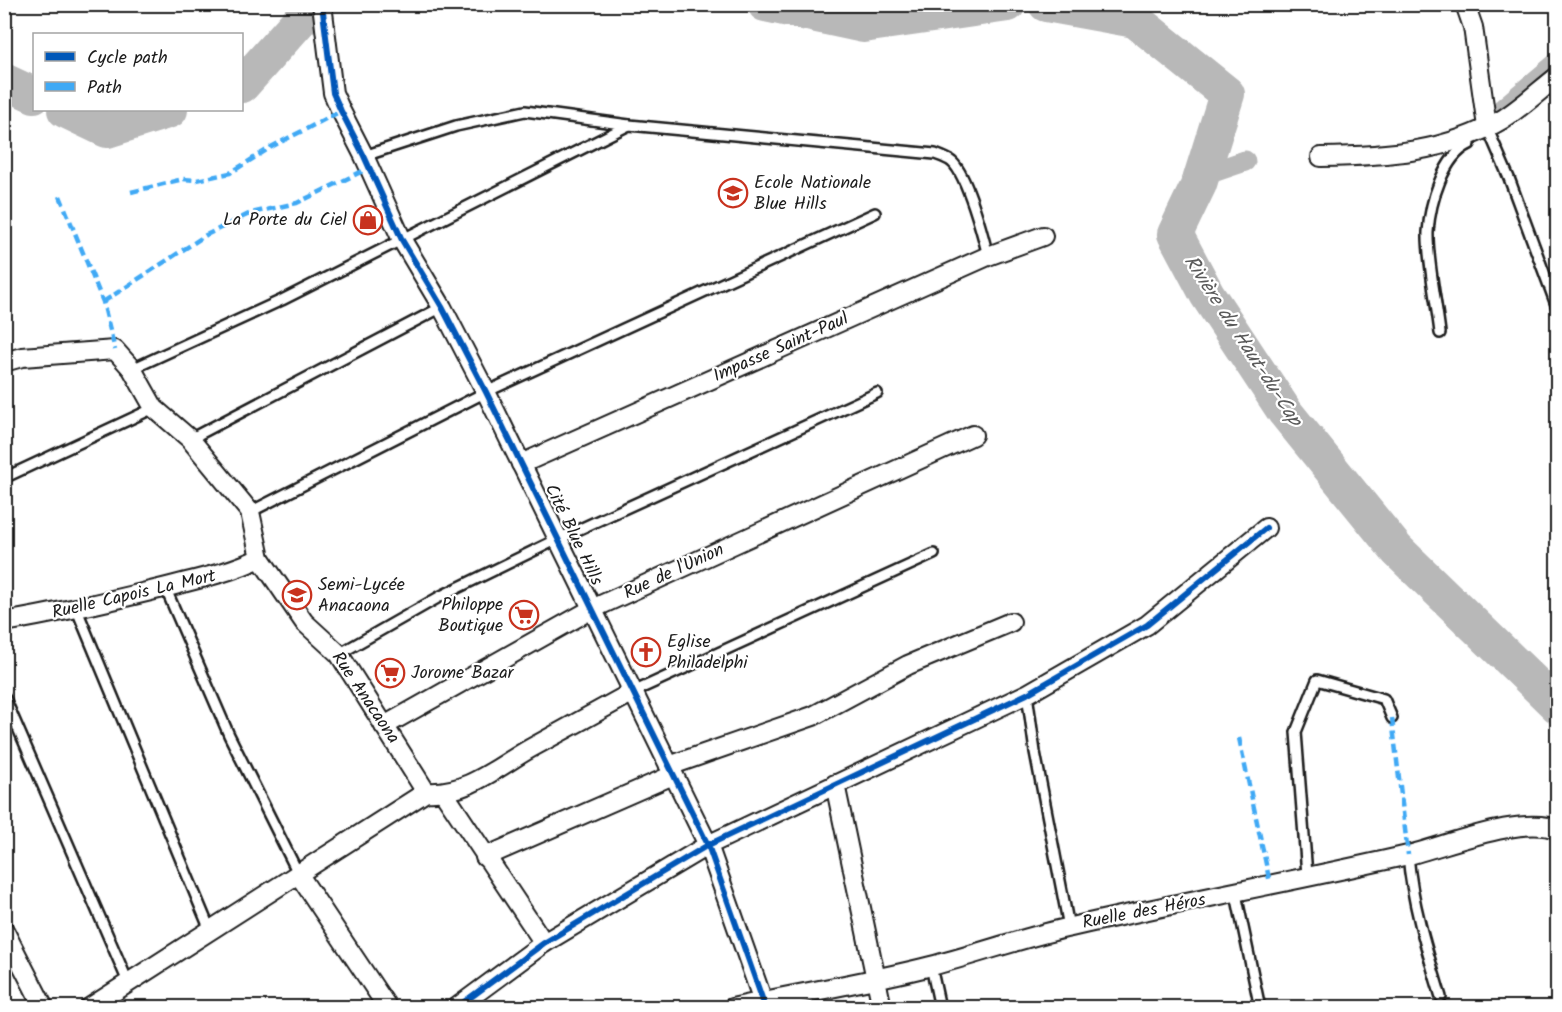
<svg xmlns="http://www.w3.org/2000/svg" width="1562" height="1012" viewBox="0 0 1562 1012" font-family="Kalam,sans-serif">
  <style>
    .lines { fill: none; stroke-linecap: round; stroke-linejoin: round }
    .canal { stroke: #b8b8b8; stroke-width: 21 }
    .river { stroke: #b8b8b8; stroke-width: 36 }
    .service-casing { stroke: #1c1c1c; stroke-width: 14 }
    .minor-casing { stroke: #1c1c1c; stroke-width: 22 }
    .service { stroke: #fff; stroke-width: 9 }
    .minor { stroke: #fff; stroke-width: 18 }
    .quiet { stroke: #3fa9f5; stroke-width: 4.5; stroke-dasharray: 9 4.5; stroke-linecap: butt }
    .cycleway-casing { stroke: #fff; stroke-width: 10 }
    .cycleway { stroke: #0057b8; stroke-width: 6 }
    .labels { text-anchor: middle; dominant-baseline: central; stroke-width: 4.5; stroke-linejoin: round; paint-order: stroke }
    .poi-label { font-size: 18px; fill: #1c1c1c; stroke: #fff; text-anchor: start }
    .street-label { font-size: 18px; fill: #1c1c1c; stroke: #fff }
    .water-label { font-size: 20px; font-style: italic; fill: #5a5a5a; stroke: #fff }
  </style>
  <rect width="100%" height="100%" fill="#fff"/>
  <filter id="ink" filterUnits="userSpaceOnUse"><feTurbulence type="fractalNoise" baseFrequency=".0167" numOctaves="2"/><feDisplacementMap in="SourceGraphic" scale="12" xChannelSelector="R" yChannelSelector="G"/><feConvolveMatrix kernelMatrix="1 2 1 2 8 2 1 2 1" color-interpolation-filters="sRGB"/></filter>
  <g filter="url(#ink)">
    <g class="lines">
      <g class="canal">
        <path d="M 1494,116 L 1558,62"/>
        <path d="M 1201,176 L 1245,161"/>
      </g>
      <g class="river">
        <path d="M 765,4 L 863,25 L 1008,4"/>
        <path d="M 1046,4 L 1135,20 L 1227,94 L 1199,184 L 1175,234 L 1207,294 L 1285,412 L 1397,550 L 1558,706"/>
        <path d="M 4,81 L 34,95"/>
        <path d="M 242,85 L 314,4"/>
        <path d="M 65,110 L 107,130 L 170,110"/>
      </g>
      <g class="service-casing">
        <g id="service">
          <path d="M 629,125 L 935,154 C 940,156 947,158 952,162 C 967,175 983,236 988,256"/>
          <path d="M 1487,127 L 1509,178 L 1558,310"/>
          <path d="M 1440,333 C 1437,305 1427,259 1428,232 C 1430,203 1443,156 1470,144"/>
          <path d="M 132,369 L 282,300 L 629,125 L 525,111 L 456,126 L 364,156"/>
          <path d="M 190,439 L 442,307"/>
          <path d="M 4,478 L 154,408"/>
          <path d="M 250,512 L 486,392 L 875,213"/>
          <path d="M 165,587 L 229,735 L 299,875"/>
          <path d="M 77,610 L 210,930"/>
          <path d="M 339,654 L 441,596 L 558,539 L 877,393"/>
          <path d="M 633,692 L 934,554"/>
          <path d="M 1027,694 L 1035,752 L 1069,927"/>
          <path d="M 4,696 L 128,982"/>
          <path d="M 1408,855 C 1412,903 1427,951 1441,997"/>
          <path d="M 1307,875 L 1296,732 L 1317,680 L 1384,699 L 1392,718"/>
          <path d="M 1236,894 L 1260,1008"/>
          <path d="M 931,966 L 940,1008"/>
        </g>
      </g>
      <g class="minor-casing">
        <g id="minor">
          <path d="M 322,4 L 333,93 L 341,111 L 364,156 L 402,240 L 442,307 L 486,392 L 708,845 L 763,1001"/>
          <path d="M 1465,4 L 1473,27 L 1487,127"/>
          <path d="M 1321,157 C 1385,156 1446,153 1503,119 C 1522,107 1540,90 1558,76"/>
          <path d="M 4,362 L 22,357 L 115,350 L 132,369 L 154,408 L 190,439 L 250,512 L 260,558 L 304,622 L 339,654 L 426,792"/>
          <path d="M 521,464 L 988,256 L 1043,236"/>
          <path d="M 4,622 C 58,613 110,601 163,588 C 197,579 229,573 260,558"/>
          <path d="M 384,726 L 592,609 L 973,435"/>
          <path d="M 669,766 L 813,716 L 908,665 L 1011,622"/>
          <path d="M 835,784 L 882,1008"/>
          <path d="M 444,793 L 544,943"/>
          <path d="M 485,857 L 673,775"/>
          <path d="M 299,875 L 388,1008"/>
          <path d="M 4,930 L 44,1008"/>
          <path d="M 89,1008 L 426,792 C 467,795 497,767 531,748 C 565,729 599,711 633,692"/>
          <path d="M 456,1008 L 544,943 L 708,845 L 1027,694 L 1147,625 L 1266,528"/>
          <path d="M 732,1008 C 798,993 865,983 931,966 C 978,954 1024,937 1071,927 C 1183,901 1296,881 1408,855 C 1446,846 1523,814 1558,830"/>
        </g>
      </g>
      <use href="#service" class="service"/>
      <use href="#minor" class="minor"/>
      <g class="quiet">
        <path d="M 131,192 L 183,179 L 197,180 L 230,173 L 273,146 L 341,111"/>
        <path d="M 60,196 L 103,302 L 115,350"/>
        <path d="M 103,302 L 206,235 L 251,213 L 297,203 L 369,168"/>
        <path d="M 1392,718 L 1408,855"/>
        <path d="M 1239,738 L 1270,883"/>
      </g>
      <g class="cycleway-casing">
        <g id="cycleway">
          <path d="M 322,4 L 333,93 L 341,111 L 364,156 L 402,240 L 442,307 L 486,392 L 708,845 L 763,1001"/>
          <path d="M 456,1008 L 544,943 L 708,845 L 1027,694 L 1147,625 L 1266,528"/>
        </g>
      </g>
      <use href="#cycleway" class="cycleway"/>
    </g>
  </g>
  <defs>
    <g id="school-ring" transform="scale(1.5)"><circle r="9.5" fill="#fff" stroke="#c8321e" stroke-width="1.5"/><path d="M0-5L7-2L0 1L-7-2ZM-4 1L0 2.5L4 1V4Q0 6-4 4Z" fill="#c8321e"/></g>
    <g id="shop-ring" transform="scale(1.5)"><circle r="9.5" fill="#fff" stroke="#c8321e" stroke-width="1.5"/><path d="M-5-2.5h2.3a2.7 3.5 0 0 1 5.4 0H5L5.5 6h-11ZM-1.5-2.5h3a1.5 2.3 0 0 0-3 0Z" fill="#c8321e"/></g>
    <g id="supermarket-ring" transform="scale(1.5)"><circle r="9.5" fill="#fff" stroke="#c8321e" stroke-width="1.5"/><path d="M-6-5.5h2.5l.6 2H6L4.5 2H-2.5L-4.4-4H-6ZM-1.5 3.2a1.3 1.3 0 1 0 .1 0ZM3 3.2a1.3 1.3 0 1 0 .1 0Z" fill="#c8321e"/></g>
    <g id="church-ring" transform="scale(1.5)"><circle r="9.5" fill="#fff" stroke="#c8321e" stroke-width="1.5"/><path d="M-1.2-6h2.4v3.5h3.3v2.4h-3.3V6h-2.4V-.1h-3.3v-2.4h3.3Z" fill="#c8321e"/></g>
  </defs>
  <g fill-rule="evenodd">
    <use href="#school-ring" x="733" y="193"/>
    <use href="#shop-ring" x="368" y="220"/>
    <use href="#school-ring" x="297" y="595"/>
    <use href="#supermarket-ring" x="524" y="615"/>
    <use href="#church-ring" x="646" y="652"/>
    <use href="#supermarket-ring" x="390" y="673"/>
  </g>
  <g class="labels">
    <g class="poi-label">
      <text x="754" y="183">Ecole Nationale<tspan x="754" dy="21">Blue Hills</tspan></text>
      <text x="347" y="220" text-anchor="end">La Porte du Ciel</text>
      <text x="318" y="585">Semi-Lycée<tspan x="318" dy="21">Anacaona</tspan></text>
      <text x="503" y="605" text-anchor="end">Philoppe<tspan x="503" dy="21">Boutique</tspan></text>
      <text x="667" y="642">Eglise<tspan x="667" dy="21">Philadelphi</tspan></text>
      <text x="411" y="673">Jorome Bazar</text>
    </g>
    <g class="street-label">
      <text transform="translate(781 348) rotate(-24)">Impasse Saint-Paul</text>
      <text transform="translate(573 535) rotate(64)">Cité Blue Hills</text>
      <text transform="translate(674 572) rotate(-25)">Rue de l'Union</text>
      <text transform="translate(134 595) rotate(-13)">Ruelle Capois La Mort</text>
      <text transform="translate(365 698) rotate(56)">Rue Anacaona</text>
      <text transform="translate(1144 912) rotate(-11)">Ruelle des Héros</text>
    </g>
    <g class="water-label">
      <text transform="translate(1242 341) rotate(57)">Rivière du Haut-du-Cap</text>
    </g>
  </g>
  <rect width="1562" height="1012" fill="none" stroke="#fff" stroke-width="24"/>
  <rect x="12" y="12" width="1538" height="988" fill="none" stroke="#1c1c1c" stroke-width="2" filter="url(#ink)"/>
  <rect x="33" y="33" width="210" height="78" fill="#ffffff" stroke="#a4a4a4" stroke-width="1.5"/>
  <rect x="45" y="52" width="30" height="9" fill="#0057b8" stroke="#a4a4a4" stroke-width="1.5"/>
  <text x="87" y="63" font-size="18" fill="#1c1c1c">Cycle path</text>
  <rect x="45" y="82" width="30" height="9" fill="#3fa9f5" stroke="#a4a4a4" stroke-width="1.5"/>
  <text x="87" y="93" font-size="18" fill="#1c1c1c">Path</text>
</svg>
